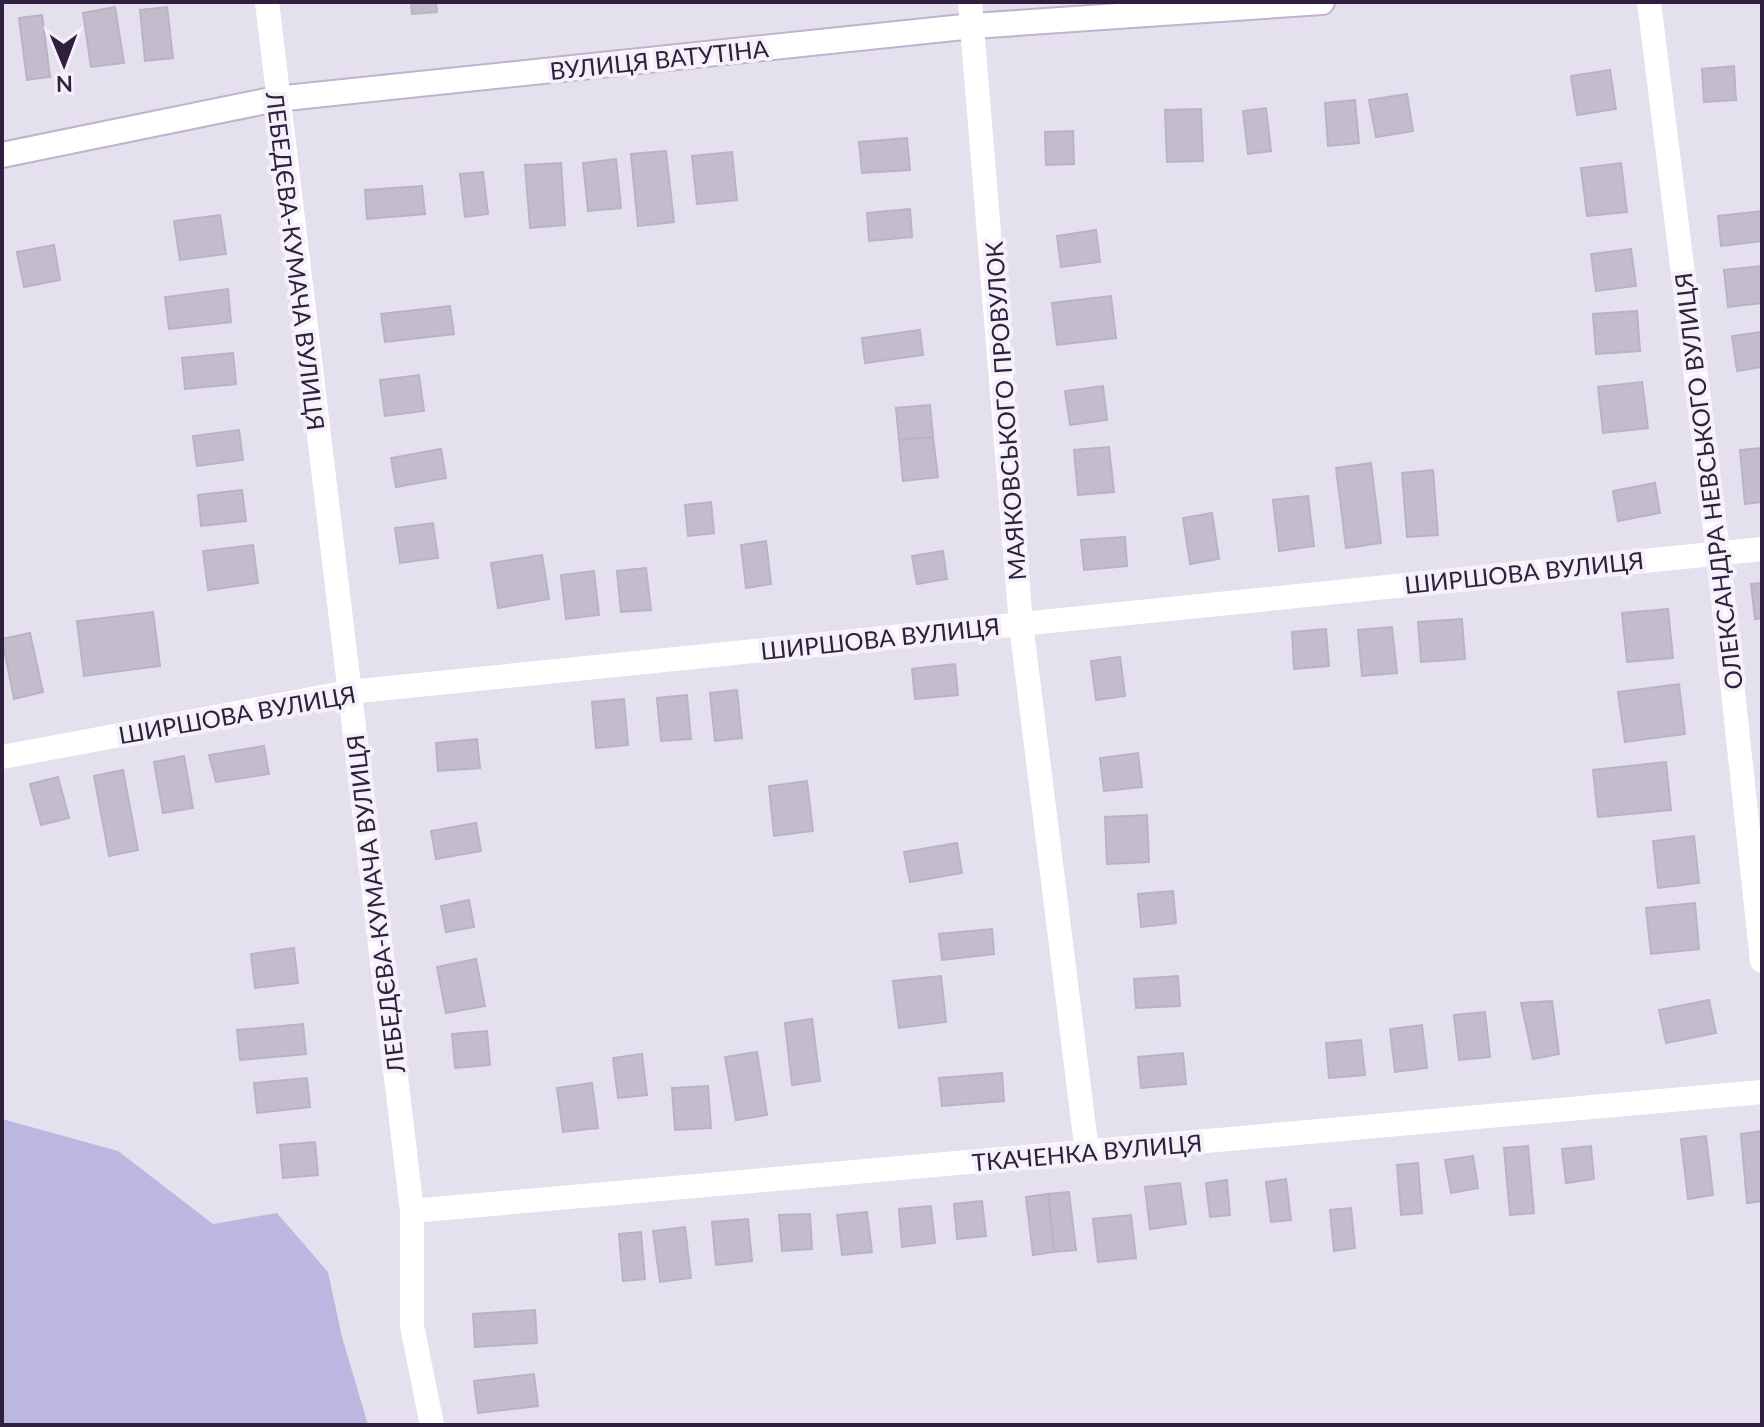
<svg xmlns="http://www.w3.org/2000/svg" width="1764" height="1427" viewBox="0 0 1764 1427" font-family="Lato,sans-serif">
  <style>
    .green { fill: #bbb7e0 }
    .building { fill: #c3bccd; stroke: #bab2c7; stroke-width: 2 }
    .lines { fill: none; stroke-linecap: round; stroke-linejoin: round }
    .secondary-casing { stroke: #bfb3cd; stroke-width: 28 }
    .street { stroke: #fff; stroke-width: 24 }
    .secondary { stroke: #fff; stroke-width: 24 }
    .labels { text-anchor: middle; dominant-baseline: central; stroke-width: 8; stroke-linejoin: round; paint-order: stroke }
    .street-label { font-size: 24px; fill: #301f3e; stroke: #f4f1f9 }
  </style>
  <rect width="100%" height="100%" fill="#e5e0ed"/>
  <path class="green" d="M 2,1119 L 118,1151 L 213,1224 L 277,1213 L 328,1272 L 342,1337 L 368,1425 L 2,1425 Z"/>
  <g class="building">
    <path d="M 411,2 L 436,2 L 437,12 L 412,14 Z"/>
    <path d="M 115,7 L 124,63 L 91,67 L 83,13 Z"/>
    <path d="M 167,7 L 173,58 L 145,61 L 140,10 Z"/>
    <path d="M 42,15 L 50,77 L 27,80 L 19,18 Z"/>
    <path d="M 1734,66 L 1736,100 L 1704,102 L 1702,69 Z"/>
    <path d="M 1610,70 L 1616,109 L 1577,115 L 1571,76 Z"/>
    <path d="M 1407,94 L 1413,131 L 1376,137 L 1369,100 Z"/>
    <path d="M 1355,100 L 1359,143 L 1328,146 L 1325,103 Z"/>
    <path d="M 1266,108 L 1271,151 L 1248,154 L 1243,111 Z"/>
    <path d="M 1201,109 L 1203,161 L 1167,162 L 1165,110 Z"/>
    <path d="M 1073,131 L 1074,164 L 1046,165 L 1045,132 Z"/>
    <path d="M 907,138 L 910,170 L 862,173 L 859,142 Z"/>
    <path d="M 666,151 L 674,222 L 638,226 L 631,154 Z"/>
    <path d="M 732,152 L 737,200 L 697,204 L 692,156 Z"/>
    <path d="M 616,159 L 621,208 L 588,211 L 583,163 Z"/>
    <path d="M 561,163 L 565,225 L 530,228 L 525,165 Z"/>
    <path d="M 1621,163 L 1627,212 L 1587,216 L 1581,168 Z"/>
    <path d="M 483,172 L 488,214 L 465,217 L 460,174 Z"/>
    <path d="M 422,186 L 425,214 L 367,219 L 365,190 Z"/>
    <path d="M 910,209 L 912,237 L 869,241 L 867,213 Z"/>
    <path d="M 1762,211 L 1762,241 L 1721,246 L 1718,216 Z"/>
    <path d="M 220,215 L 226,254 L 180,260 L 174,221 Z"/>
    <path d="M 1096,230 L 1100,262 L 1061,267 L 1057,236 Z"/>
    <path d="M 54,245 L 60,280 L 24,287 L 17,252 Z"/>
    <path d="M 1631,249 L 1636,286 L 1596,291 L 1591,254 Z"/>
    <path d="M 1762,266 L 1762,303 L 1728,307 L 1724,270 Z"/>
    <path d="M 228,289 L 231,322 L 169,329 L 165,297 Z"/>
    <path d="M 1111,296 L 1116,338 L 1057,345 L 1052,303 Z"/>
    <path d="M 450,306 L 454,334 L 385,342 L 381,314 Z"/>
    <path d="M 1637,311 L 1640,351 L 1596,354 L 1593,314 Z"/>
    <path d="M 920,330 L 923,355 L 865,363 L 862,338 Z"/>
    <path d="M 1762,332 L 1762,367 L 1737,371 L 1732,336 Z"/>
    <path d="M 233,353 L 236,384 L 185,389 L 182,358 Z"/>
    <path d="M 419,375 L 424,411 L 385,416 L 380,380 Z"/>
    <path d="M 1642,382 L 1648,428 L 1603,433 L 1598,387 Z"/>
    <path d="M 1103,386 L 1107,420 L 1070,425 L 1065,391 Z"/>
    <path d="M 930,405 L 933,437 L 899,440 L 896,408 Z"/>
    <path d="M 239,430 L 243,460 L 197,466 L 193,436 Z"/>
    <path d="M 933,437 L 938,477 L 903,481 L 899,440 Z"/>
    <path d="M 1109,447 L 1114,492 L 1078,495 L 1074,450 Z"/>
    <path d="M 1762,448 L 1762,502 L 1745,504 L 1740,450 Z"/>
    <path d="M 441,449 L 446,478 L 396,487 L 391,458 Z"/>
    <path d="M 1371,463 L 1381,543 L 1346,548 L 1336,468 Z"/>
    <path d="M 1433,470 L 1438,535 L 1407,537 L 1402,473 Z"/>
    <path d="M 1655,483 L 1660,513 L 1618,521 L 1613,491 Z"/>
    <path d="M 242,490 L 246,521 L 201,526 L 198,495 Z"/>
    <path d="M 1308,496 L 1314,546 L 1279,551 L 1273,500 Z"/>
    <path d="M 711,502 L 714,533 L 688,536 L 685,505 Z"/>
    <path d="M 1212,513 L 1219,559 L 1190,564 L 1183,518 Z"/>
    <path d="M 433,523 L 438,558 L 400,563 L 395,528 Z"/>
    <path d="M 1125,537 L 1127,566 L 1084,570 L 1081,540 Z"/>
    <path d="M 766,541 L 771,584 L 746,588 L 741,545 Z"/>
    <path d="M 253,545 L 258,583 L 208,590 L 203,551 Z"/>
    <path d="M 943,551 L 947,579 L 917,584 L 912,556 Z"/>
    <path d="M 542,555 L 549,599 L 498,608 L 491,563 Z"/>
    <path d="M 646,568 L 651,610 L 621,612 L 617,571 Z"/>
    <path d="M 594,571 L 599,615 L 566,619 L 561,575 Z"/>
    <path d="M 1762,583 L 1762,618 L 1755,619 L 1751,584 Z"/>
    <path d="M 1668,609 L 1673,658 L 1627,662 L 1622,613 Z"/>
    <path d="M 153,612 L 160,666 L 84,676 L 77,621 Z"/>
    <path d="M 1462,619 L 1465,659 L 1421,662 L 1418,622 Z"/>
    <path d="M 1392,627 L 1397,673 L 1362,676 L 1358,630 Z"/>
    <path d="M 1326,629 L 1329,666 L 1294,669 L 1292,632 Z"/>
    <path d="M 30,633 L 43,692 L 14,699 L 2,639 Z"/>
    <path d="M 1120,657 L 1125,696 L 1096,700 L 1091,661 Z"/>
    <path d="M 955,664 L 958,695 L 915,699 L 912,669 Z"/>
    <path d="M 1679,684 L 1685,734 L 1625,742 L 1618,692 Z"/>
    <path d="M 737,690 L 742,738 L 715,741 L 710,693 Z"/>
    <path d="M 687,695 L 691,739 L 661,741 L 657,698 Z"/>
    <path d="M 624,699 L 628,745 L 596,748 L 592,702 Z"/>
    <path d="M 477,739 L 480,768 L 438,771 L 436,743 Z"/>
    <path d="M 264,746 L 269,774 L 216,782 L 209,755 Z"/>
    <path d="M 1138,753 L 1142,787 L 1104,791 L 1100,758 Z"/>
    <path d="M 184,756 L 193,808 L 163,813 L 154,762 Z"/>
    <path d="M 1666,762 L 1671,810 L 1598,817 L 1593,770 Z"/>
    <path d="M 123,770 L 138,850 L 109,856 L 94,776 Z"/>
    <path d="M 58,777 L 69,818 L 41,825 L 30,784 Z"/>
    <path d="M 807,781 L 813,831 L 774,836 L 769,786 Z"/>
    <path d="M 1147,815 L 1149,862 L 1107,864 L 1105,817 Z"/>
    <path d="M 476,823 L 481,851 L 436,859 L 431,831 Z"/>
    <path d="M 1694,836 L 1699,883 L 1658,888 L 1653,841 Z"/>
    <path d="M 957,843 L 962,873 L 910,882 L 904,852 Z"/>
    <path d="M 1173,891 L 1176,923 L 1141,927 L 1138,894 Z"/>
    <path d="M 469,900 L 474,927 L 446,932 L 441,906 Z"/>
    <path d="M 1695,903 L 1699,949 L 1651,954 L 1646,908 Z"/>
    <path d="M 992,929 L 994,954 L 942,960 L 939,934 Z"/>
    <path d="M 294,948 L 298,983 L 255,988 L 251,954 Z"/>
    <path d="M 476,959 L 485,1006 L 446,1013 L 437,967 Z"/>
    <path d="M 941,976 L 946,1022 L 899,1028 L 893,981 Z"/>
    <path d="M 1178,976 L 1180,1006 L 1136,1008 L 1134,979 Z"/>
    <path d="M 1709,1000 L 1716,1033 L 1666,1043 L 1659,1010 Z"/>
    <path d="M 1552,1001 L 1559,1054 L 1533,1059 L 1521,1003 Z"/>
    <path d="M 1485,1012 L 1490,1057 L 1459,1060 L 1454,1015 Z"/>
    <path d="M 812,1019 L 820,1081 L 792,1085 L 785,1023 Z"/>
    <path d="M 303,1024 L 306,1054 L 240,1060 L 237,1030 Z"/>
    <path d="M 1422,1025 L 1427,1068 L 1395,1072 L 1390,1029 Z"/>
    <path d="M 487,1031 L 490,1065 L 455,1068 L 452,1034 Z"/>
    <path d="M 1361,1040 L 1365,1075 L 1329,1078 L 1326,1043 Z"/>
    <path d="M 757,1052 L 767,1115 L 736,1120 L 725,1057 Z"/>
    <path d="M 1183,1053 L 1186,1084 L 1141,1088 L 1138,1057 Z"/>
    <path d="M 642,1054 L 647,1095 L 618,1098 L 613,1058 Z"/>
    <path d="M 1002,1073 L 1004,1101 L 942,1106 L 939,1078 Z"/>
    <path d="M 307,1078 L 310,1107 L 257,1113 L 254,1083 Z"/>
    <path d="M 592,1083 L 598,1128 L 563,1132 L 557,1088 Z"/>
    <path d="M 708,1086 L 711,1128 L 675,1130 L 672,1088 Z"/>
    <path d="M 1762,1131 L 1762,1201 L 1747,1203 L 1741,1134 Z"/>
    <path d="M 1706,1136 L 1713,1195 L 1688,1199 L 1681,1139 Z"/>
    <path d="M 315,1142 L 318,1175 L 283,1178 L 280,1145 Z"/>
    <path d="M 1528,1146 L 1534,1213 L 1510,1215 L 1504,1148 Z"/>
    <path d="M 1591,1146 L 1594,1179 L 1566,1183 L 1562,1149 Z"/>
    <path d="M 1473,1156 L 1478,1188 L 1451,1193 L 1445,1160 Z"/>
    <path d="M 1418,1163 L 1422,1213 L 1401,1215 L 1397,1165 Z"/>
    <path d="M 1286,1179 L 1291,1220 L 1271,1222 L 1266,1182 Z"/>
    <path d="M 1227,1180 L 1230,1215 L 1210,1217 L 1206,1183 Z"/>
    <path d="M 1180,1183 L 1186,1224 L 1150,1229 L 1145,1187 Z"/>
    <path d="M 1069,1192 L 1076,1250 L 1054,1252 L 1048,1194 Z"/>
    <path d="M 1048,1194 L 1054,1252 L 1033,1255 L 1026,1197 Z"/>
    <path d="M 982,1201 L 986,1236 L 957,1239 L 954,1204 Z"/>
    <path d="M 931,1206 L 935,1243 L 902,1247 L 899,1209 Z"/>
    <path d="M 1351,1208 L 1355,1248 L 1334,1251 L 1330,1210 Z"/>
    <path d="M 867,1212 L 872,1252 L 842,1255 L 837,1215 Z"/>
    <path d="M 810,1214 L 812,1249 L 782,1251 L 779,1215 Z"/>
    <path d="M 1131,1215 L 1136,1258 L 1098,1262 L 1093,1219 Z"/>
    <path d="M 748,1219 L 752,1261 L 716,1265 L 712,1222 Z"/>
    <path d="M 685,1227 L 691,1278 L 660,1282 L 653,1231 Z"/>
    <path d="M 641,1232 L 645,1279 L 623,1281 L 619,1234 Z"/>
    <path d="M 535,1310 L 537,1343 L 475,1347 L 473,1314 Z"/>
    <path d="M 534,1374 L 538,1406 L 478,1413 L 474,1381 Z"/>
  </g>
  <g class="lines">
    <g class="secondary-casing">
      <path id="secondary" d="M 2,155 L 276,99 L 973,26 L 1322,2"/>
    </g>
    <g class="street">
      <path d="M 267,2 L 412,1211 L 412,1326 L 432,1425"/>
      <path d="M 970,2 L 1021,624 L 1087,1152"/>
      <path d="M 1649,2 L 1718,552 L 1762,961"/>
      <path d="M 2,757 L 349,692 L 1762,549"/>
      <path d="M 412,1211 L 1762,1092"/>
    </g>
    <use href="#secondary" class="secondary"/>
  </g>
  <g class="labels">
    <g class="street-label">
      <text transform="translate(659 59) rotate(-6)">ВУЛИЦЯ ВАТУТІНА</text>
      <text transform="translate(296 261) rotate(83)">ЛЕБЕДЄВА-КУМАЧА ВУЛИЦЯ</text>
      <text transform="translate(1005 411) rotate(-94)">МАЯКОВСЬКОГО ПРОВУЛОК</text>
      <text transform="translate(1708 481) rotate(-97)">ОЛЕКСАНДРА НЕВСЬКОГО ВУЛИЦЯ</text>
      <text transform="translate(1524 572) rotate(-6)">ШИРШОВА ВУЛИЦЯ</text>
      <text transform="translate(880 638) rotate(-6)">ШИРШОВА ВУЛИЦЯ</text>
      <text transform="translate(237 714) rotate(-10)">ШИРШОВА ВУЛИЦЯ</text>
      <text transform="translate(375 904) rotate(-97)">ЛЕБЕДЄВА-КУМАЧА ВУЛИЦЯ</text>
      <text transform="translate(1087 1152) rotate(-5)">ТКАЧЕНКА ВУЛИЦЯ</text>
    </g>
  </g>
  <rect width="1764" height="1427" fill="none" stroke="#301f3e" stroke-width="8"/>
  <g transform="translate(64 64) rotate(179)" stroke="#f4f1f9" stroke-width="6" paint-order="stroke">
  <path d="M0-6L14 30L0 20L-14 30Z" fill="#301f3e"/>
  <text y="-12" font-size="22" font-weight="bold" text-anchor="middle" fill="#301f3e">N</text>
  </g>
</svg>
